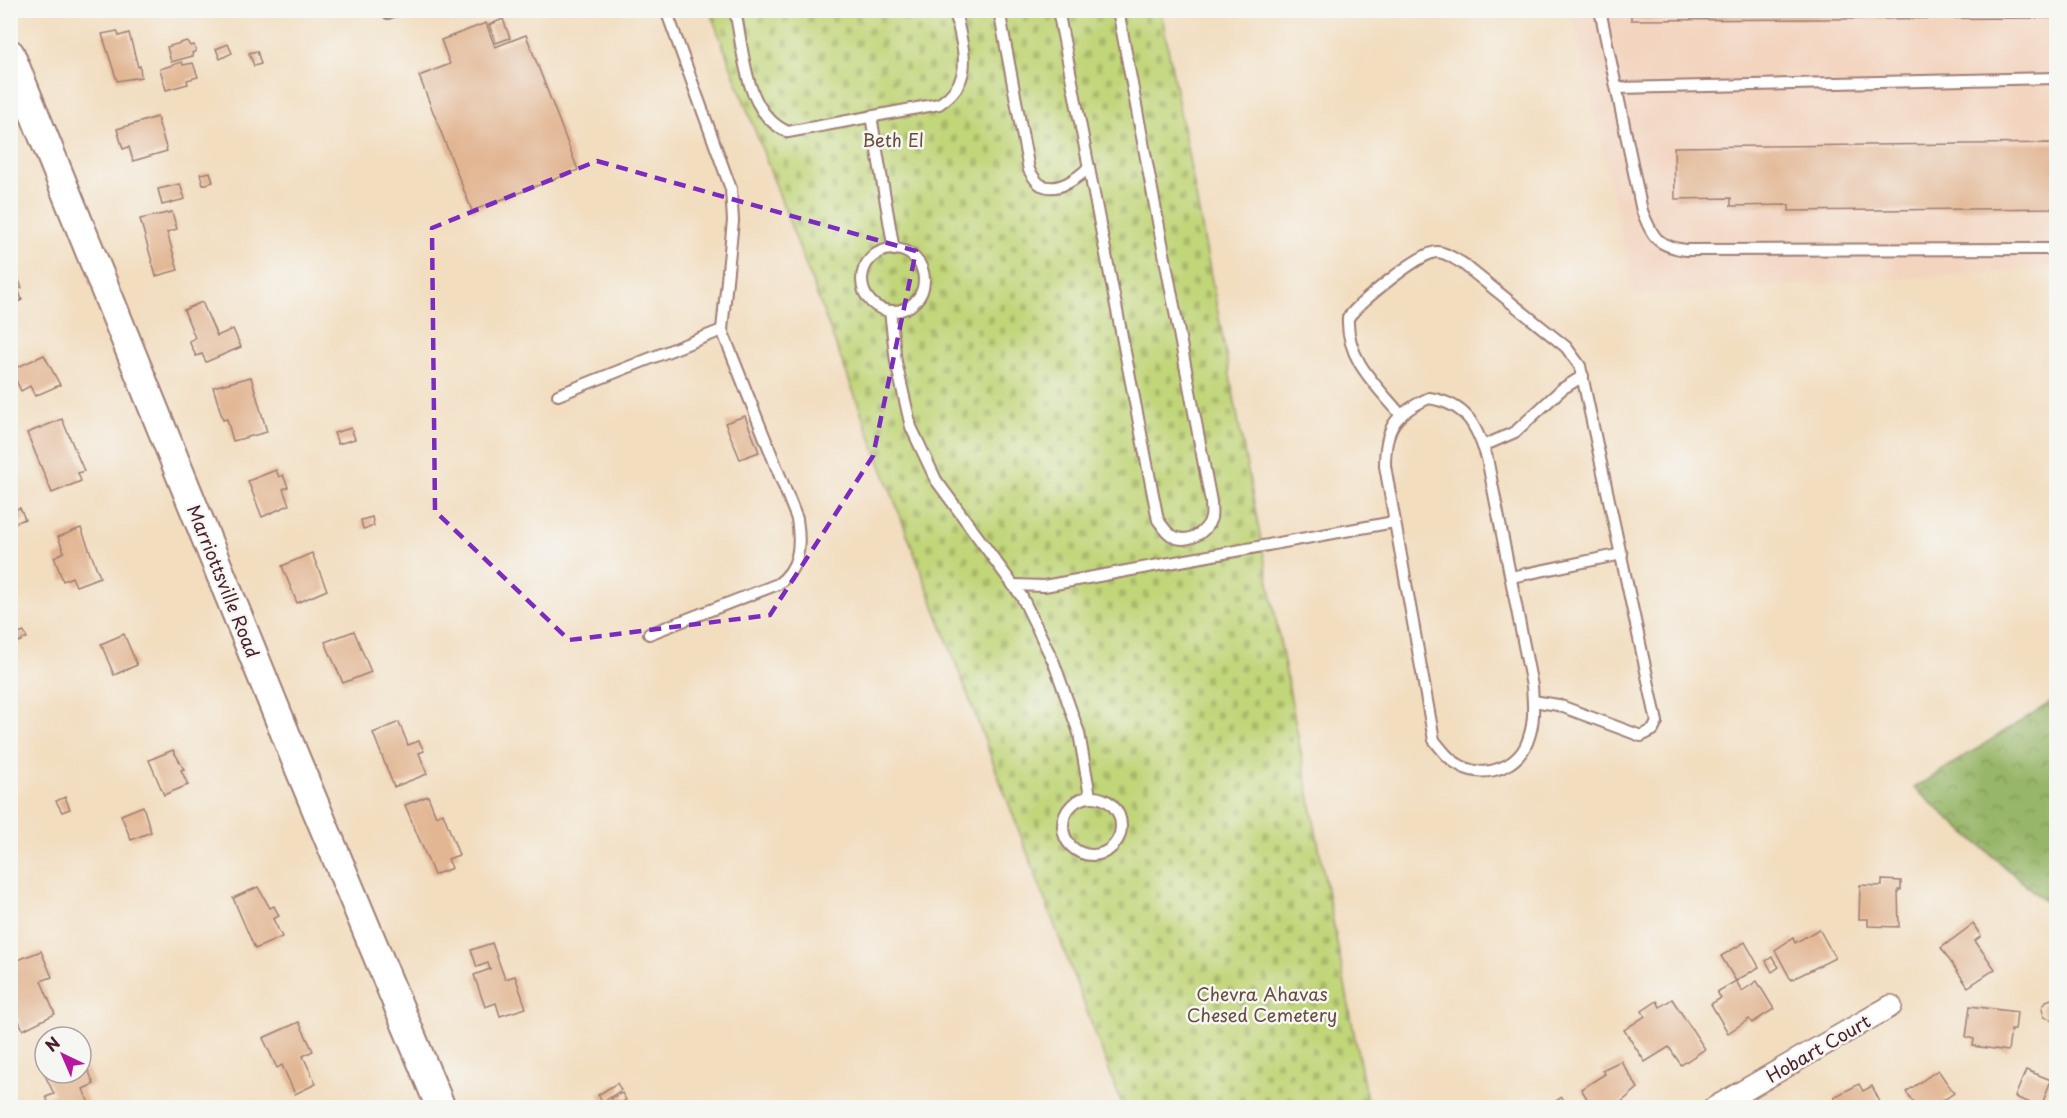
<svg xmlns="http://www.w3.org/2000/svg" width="2067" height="1118" viewBox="0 0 2067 1118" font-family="'Playpen Sans',sans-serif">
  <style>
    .built { fill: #f3d4bf }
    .forest { fill: url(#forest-crowns); stroke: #716a4a; stroke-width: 1.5 }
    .cemetery { fill: url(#cemetery-stones); stroke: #867a52; stroke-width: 1.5 }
    .building { fill: #e2b693 }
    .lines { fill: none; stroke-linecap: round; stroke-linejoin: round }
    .service-casing { stroke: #9e7e75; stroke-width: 14 }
    .minor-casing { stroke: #9e7e75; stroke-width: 24 }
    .secondary-casing { stroke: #9e7e75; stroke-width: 32 }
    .service { stroke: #fff; stroke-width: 10 }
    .minor { stroke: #fff; stroke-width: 21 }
    .secondary { stroke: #fff; stroke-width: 28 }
    .marked { fill: none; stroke: #7b2cbf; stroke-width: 4.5; stroke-dasharray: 12 8; stroke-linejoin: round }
    .labels { text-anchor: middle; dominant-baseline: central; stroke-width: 5; stroke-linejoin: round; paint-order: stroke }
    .park-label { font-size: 18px; fill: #684c3e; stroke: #f6f6f2 }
    .street-label { font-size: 18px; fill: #4a1f2b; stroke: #f6f6f2 }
  </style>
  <defs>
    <pattern id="forest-crowns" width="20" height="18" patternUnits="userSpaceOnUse" patternTransform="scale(1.5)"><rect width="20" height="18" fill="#98b669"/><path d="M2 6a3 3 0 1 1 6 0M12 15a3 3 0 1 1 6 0" fill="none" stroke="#7e9357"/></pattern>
    <pattern id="cemetery-stones" width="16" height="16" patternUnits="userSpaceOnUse" patternTransform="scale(1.5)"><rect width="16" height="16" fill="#c1d579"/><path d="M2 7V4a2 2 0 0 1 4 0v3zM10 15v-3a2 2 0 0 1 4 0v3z" fill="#a7b669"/></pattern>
  </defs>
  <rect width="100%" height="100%" fill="#f6f6f2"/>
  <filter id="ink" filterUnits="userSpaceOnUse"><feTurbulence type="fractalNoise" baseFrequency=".0167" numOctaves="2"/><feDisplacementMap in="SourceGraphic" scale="12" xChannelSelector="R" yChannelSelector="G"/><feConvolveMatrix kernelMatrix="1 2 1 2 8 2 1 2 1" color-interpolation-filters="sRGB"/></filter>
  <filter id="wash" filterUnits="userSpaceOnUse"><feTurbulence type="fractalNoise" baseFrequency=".008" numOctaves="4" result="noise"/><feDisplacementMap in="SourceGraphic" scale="24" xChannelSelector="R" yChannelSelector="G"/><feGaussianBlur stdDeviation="1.35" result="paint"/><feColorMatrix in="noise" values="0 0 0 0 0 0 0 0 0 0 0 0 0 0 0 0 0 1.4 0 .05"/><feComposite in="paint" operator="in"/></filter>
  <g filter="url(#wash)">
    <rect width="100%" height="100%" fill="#f2ddbf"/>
    <path class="built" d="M 1571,11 L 2056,11 L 2056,268 L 1635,296 Z"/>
    <path class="forest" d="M 2056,699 L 2056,911 L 1914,788 Z"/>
    <path class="cemetery" d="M 710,11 L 1161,11 L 1368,1107 L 1123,1107 Z"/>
    <g id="blocks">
      <g class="building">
        <path d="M 1631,10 L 2056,10 L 2056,18 L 1631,20 Z"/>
        <path d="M 503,19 L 510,38 L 496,43 L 489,25 Z"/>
        <path d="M 486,23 L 495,47 L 526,35 L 578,170 L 472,211 L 419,76 L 450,64 L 441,40 Z"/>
        <path d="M 117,31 L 119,36 L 129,33 L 138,67 L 140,66 L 141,77 L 117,81 L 102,34 Z"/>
        <path d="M 187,41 L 190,46 L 194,45 L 196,51 L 192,53 L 193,56 L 171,62 L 167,47 Z"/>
        <path d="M 228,44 L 232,53 L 220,59 L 216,49 Z"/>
        <path d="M 257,51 L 261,64 L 254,66 L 249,53 Z"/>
        <path d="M 182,62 L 183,65 L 193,63 L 198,77 L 187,80 L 188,84 L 166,90 L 160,69 Z"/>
        <path d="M 157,117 L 167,151 L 133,161 L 129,147 L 123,149 L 117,129 Z"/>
        <path d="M 2056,143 L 2056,208 L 1789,211 L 1789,205 L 1731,206 L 1731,198 L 1675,199 L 1674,147 Z"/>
        <path d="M 210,172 L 213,182 L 203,185 L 200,174 Z"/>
        <path d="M 180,184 L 185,199 L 162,205 L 158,189 Z"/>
        <path d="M 172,212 L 177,229 L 167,232 L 178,270 L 156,276 L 140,219 Z"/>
        <path d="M 10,259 L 22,288 L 18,289 L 22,300 L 10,305 Z"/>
        <path d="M 202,302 L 217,336 L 233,329 L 241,347 L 206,362 L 202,354 L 196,356 L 189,341 L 195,338 L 184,310 Z"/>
        <path d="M 44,355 L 60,385 L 35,396 L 30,386 L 21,391 L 11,370 Z"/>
        <path d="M 251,377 L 267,432 L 233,441 L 227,419 L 223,420 L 213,387 Z"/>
        <path d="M 745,416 L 759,452 L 740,459 L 725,423 Z"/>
        <path d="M 62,419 L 84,471 L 78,473 L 81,481 L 52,493 L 27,433 Z"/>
        <path d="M 351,428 L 355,439 L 338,444 L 334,433 Z"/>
        <path d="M 276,470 L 279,477 L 283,475 L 288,487 L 283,489 L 289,505 L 262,517 L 248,481 Z"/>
        <path d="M 20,508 L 25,519 L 10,525 L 10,511 Z"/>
        <path d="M 372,517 L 374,526 L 363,529 L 361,520 Z"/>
        <path d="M 81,528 L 100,577 L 76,586 L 72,577 L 63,581 L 54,557 L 64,552 L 58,537 Z"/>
        <path d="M 312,553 L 327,590 L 297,603 L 282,566 Z"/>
        <path d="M 354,631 L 371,672 L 343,683 L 325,642 Z"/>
        <path d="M 24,632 L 27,638 L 16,643 L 13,636 Z"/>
        <path d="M 124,634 L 137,665 L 114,675 L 101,644 Z"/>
        <path d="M 399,722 L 408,745 L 419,741 L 424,751 L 419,753 L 427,774 L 394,787 L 373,733 Z"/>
        <path d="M 173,750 L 184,769 L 181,770 L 188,785 L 164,795 L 149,760 Z"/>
        <path d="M 428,796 L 436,816 L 443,813 L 459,855 L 448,859 L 452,868 L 434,875 L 405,805 Z"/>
        <path d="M 65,797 L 70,809 L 62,812 L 56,801 Z"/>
        <path d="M 143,806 L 151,832 L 131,840 L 121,815 Z"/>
        <path d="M 1882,880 L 1901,881 L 1901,890 L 1898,890 L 1899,927 L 1868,926 L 1868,919 L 1859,919 L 1860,885 L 1882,886 Z"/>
        <path d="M 258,887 L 270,908 L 274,906 L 279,916 L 273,919 L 282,937 L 255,949 L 233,898 Z"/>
        <path d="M 1973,924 L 1981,936 L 1975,941 L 1995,969 L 1968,987 L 1941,948 Z"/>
        <path d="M 1819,929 L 1835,958 L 1791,980 L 1775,950 L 1793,938 L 1795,943 Z"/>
        <path d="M 1745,942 L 1759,967 L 1736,981 L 1742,991 L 1757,981 L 1774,1009 L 1752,1023 L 1749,1019 L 1728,1033 L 1711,1004 L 1721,998 L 1717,992 L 1736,981 L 1721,956 Z"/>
        <path d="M 492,943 L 505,979 L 515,976 L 526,1008 L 500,1016 L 496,1003 L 485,1007 L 474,975 L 490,969 L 488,963 L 477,967 L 471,950 Z"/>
        <path d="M 41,951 L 52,977 L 41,981 L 55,1014 L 23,1030 L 11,1003 L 14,1001 L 10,993 L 10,963 Z"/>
        <path d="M 1772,957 L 1779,967 L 1772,972 L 1766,961 Z"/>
        <path d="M 2054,998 L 2056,1018 L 2053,1020 L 2044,1017 L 2042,1008 L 2046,1001 Z"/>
        <path d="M 1672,999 L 1705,1049 L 1681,1065 L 1669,1047 L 1645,1062 L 1624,1030 L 1645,1016 L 1642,1011 L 1657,1001 L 1660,1007 Z"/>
        <path d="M 1970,1006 L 2017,1012 L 2015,1030 L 2011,1030 L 2008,1051 L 1973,1046 L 1974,1039 L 1966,1037 Z"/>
        <path d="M 299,1022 L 313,1051 L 303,1056 L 316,1084 L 295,1094 L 282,1065 L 277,1068 L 263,1038 Z"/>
        <path d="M 1621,1061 L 1638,1088 L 1614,1108 L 1593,1108 L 1581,1089 L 1605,1074 L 1602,1070 Z"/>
        <path d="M 87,1067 L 94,1084 L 83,1089 L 91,1108 L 51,1108 L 46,1097 L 54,1094 L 44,1073 L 81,1073 Z"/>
        <path d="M 1938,1070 L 1954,1093 L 1944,1100 L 1949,1106 L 1934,1108 L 1932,1104 L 1927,1108 L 1917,1108 L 1906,1092 Z"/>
        <path d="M 2026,1070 L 2051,1080 L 2041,1107 L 2015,1097 Z"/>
        <path d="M 617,1083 L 621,1090 L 603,1102 L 598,1095 Z"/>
        <path d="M 1859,1084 L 1863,1091 L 1872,1086 L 1883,1108 L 1839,1108 L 1834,1097 Z"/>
        <path d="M 622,1093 L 626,1100 L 615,1106 L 611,1098 Z"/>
        <path d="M 1562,1097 L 1568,1108 L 1545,1108 Z"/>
      </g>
    </g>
  </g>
  <g filter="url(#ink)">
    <use href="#blocks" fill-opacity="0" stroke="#9e7e75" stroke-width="1.5"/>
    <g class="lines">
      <g class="service-casing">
        <g id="service">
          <path d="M 387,10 L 388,13 L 396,10"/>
          <path d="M 735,10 C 744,52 744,113 788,132 L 939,104 C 977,79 962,48 955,10"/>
          <path d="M 999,10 L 1029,170 C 1032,175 1036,182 1041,185 C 1058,193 1078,178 1089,167"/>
          <path d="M 1058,10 L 1158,520 C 1162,525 1166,532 1171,535 C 1186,545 1206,534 1211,518 C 1212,513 1211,507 1211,502 L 1118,10"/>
          <path d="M 1600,10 L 1642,211 C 1653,237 1656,246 1686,250 L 2056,249"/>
          <path d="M 1617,88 L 2056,78"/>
          <path d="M 871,116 L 894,250"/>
          <circle cx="893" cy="280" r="31"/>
          <path d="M 890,311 L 896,362 L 911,427 L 936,480 L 1022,597 L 1054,663 L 1079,733 L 1090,796"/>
          <path d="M 558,395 L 722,330"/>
          <path d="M 1429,398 C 1466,404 1476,424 1487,458 L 1532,686 C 1533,703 1535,720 1529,737 C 1521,766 1487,780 1461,766 C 1449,760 1442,750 1434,740 L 1385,466 C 1385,428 1394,414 1429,398 Z"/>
          <path d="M 1401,415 C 1376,385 1346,359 1348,318 C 1359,303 1420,252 1437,252 C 1446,252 1454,259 1462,263 L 1566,347 L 1580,366 L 1657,722 L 1653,730 L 1641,736 L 1558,705 L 1533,701"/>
          <path d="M 1483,446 L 1515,432 L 1562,389 L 1583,376"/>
          <path d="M 1511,577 L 1622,554"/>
          <path d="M 1013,585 L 1044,586 L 1394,522"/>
          <path d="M 649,634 L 778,584 C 800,568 801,545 797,519 L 722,330 L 733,221 L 731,189 L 666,10"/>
          <circle cx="1092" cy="826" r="29"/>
        </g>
      </g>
      <g class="minor-casing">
        <path id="minor" d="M 1714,1108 L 1891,1006"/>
      </g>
      <g class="secondary-casing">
        <path id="secondary" d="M 10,54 L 296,760 L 441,1108"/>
      </g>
      <use href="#service" class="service"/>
      <use href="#minor" class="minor"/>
      <use href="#secondary" class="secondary"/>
    </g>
  </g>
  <path class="marked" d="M 597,161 L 916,251 L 873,456 L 770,615 L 569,640 L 435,511 L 432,228 Z"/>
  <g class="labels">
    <g class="park-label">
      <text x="893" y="139">Beth El</text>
      <text x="1262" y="993">Chevra Ahavas<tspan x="1262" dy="21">Chesed Cemetery</tspan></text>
    </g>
    <g class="street-label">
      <text transform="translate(224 581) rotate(68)">Marriottsville Road</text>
      <text transform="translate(1818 1048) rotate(-30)">Hobart Court</text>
    </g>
  </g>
  <rect width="2067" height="1118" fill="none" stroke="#f6f6f2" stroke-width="36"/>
  <g transform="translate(63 1055) rotate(316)"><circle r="28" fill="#f6f6f2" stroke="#b1a0a2" stroke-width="1.5"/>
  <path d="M0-4.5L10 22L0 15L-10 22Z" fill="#b5179e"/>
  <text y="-9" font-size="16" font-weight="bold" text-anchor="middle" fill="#4a1f2b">N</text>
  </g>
</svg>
